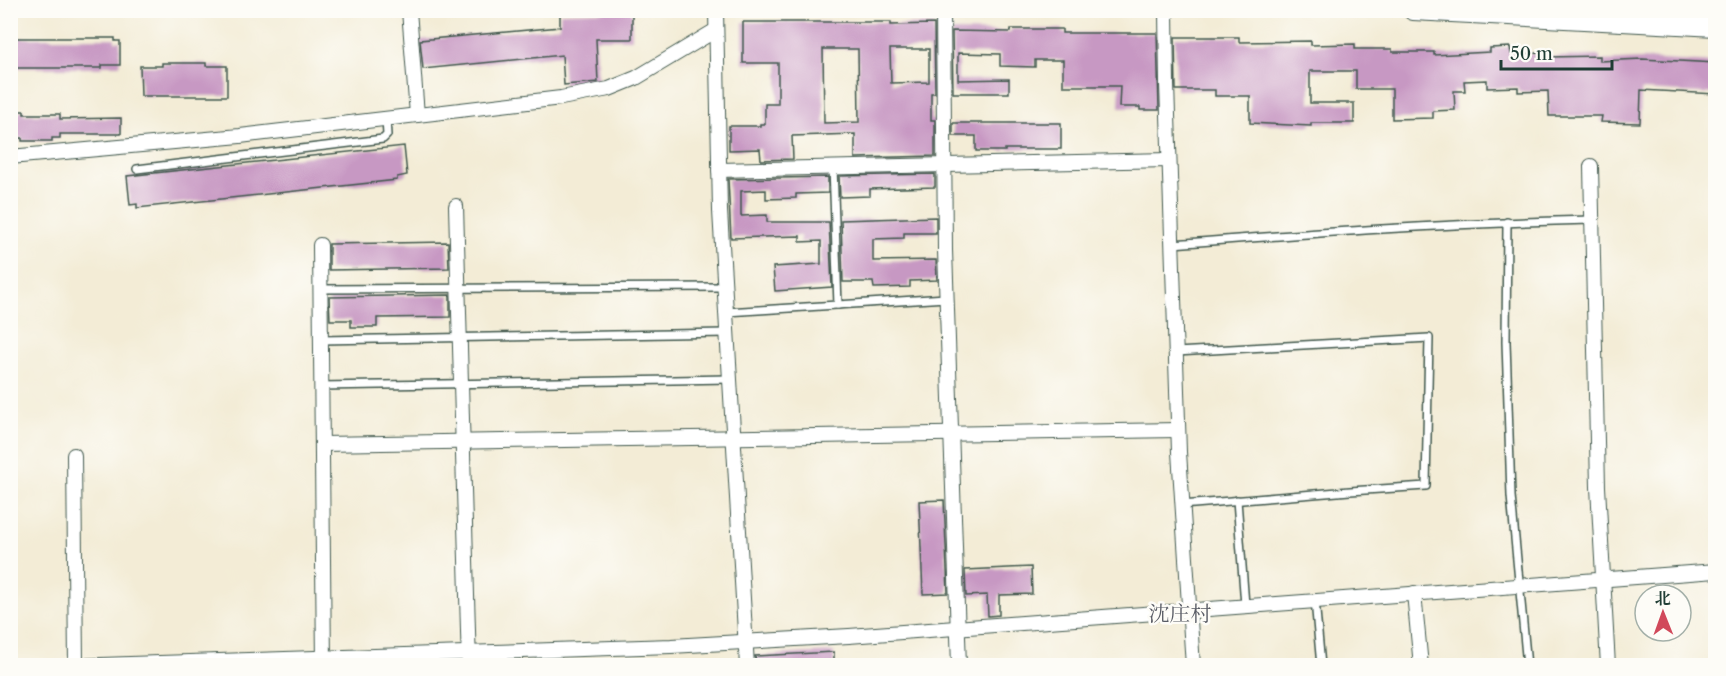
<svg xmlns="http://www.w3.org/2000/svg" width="1726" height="676" viewBox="0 0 1726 676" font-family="'Libre Caslon Text','Noto Serif SC',serif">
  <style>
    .building { fill: #c798c3; fill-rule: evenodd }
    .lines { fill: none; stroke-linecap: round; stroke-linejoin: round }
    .service-casing { stroke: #3f574c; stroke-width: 10 }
    .minor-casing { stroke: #3f574c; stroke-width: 16 }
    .secondary-casing { stroke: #3f574c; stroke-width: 22 }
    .service { stroke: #fff; stroke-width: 7 }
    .minor { stroke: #fff; stroke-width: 14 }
    .secondary { stroke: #fff; stroke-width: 20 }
    .labels { text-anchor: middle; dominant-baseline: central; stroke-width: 5; stroke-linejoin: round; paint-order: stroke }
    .quarter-label { font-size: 21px; fill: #5a5d66; stroke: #fdfcf7 }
  </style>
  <rect width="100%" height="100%" fill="#fdfcf7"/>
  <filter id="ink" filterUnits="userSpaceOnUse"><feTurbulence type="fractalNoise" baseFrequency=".0167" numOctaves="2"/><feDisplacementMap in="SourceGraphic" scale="12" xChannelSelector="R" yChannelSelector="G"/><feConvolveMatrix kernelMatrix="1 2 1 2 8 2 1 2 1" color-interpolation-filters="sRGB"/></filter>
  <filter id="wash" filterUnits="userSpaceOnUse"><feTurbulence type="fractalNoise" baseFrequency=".008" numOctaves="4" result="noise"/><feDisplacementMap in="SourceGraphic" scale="24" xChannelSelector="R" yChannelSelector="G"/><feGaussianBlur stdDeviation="1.35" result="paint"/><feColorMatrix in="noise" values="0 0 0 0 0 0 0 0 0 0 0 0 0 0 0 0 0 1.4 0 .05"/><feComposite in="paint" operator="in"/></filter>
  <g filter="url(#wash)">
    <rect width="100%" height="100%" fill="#f3ecd6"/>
    <g id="blocks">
      <g class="building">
        <path d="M 632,11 L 632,39 L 596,39 L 598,82 L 564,85 L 562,55 L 423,69 L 420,40 L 560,27 L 560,13 Z"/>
        <path d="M 743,22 L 891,22 L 891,25 L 934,24 L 935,93 L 931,93 L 931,120 L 935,120 L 935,156 L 855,158 L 855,134 L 792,136 L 793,159 L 761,160 L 760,149 L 729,150 L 729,126 L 760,126 L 760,124 L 765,124 L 765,104 L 778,104 L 778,63 L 743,63 ZM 823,49 L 858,49 L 859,122 L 824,123 ZM 890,49 L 929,49 L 929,82 L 891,83 Z"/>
        <path d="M 1011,29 L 1062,29 L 1062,33 L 1157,33 L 1159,110 L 1140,110 L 1140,107 L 1119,107 L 1120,86 L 1063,86 L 1063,60 L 1035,60 L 1035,67 L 1000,66 L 1000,54 L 958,53 L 958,80 L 1009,79 L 1009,93 L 953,93 L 952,31 L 1011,32 Z"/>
        <path d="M 1175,37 L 1239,37 L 1239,42 L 1311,41 L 1311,45 L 1355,44 L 1355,49 L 1392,49 L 1392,52 L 1434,52 L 1434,55 L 1490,52 L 1490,48 L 1510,47 L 1511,54 L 1548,53 L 1548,57 L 1600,56 L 1600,61 L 1642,59 L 1716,63 L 1716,94 L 1641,90 L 1640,123 L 1601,122 L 1602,116 L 1549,116 L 1548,91 L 1518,92 L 1518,87 L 1487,88 L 1487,80 L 1464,81 L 1465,91 L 1454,91 L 1455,110 L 1433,111 L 1433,118 L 1392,119 L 1392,89 L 1356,89 L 1356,71 L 1310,71 L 1310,103 L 1354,103 L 1354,123 L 1311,123 L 1311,126 L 1250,123 L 1250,96 L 1215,96 L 1215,90 L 1176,90 Z"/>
        <path d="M 10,38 L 115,38 L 115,41 L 120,41 L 120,65 L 102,65 L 102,68 L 10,68 Z"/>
        <path d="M 162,63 L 206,63 L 206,66 L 227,66 L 227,96 L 141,96 L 140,66 L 162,66 Z"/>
        <path d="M 10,111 L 24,111 L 24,114 L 60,114 L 60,119 L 121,118 L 121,134 L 60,134 L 60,138 L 52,138 L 52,141 L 22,141 L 22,138 L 10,138 Z"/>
        <path d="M 953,123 L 1061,123 L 1061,149 L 1005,149 L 1005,151 L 976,151 L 976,136 L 953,136 Z"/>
        <path d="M 404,146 L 407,175 L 397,177 L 397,180 L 137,208 L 137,204 L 130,205 L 127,176 Z"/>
        <path d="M 935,174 L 935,187 L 870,189 L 870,196 L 840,197 L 839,176 Z"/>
        <path d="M 828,177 L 828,193 L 796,194 L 796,198 L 766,199 L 766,190 L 741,191 L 741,216 L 767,215 L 767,222 L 829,222 L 832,287 L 775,291 L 773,267 L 821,264 L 821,241 L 800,242 L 800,236 L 731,238 L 728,179 Z"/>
        <path d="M 936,217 L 936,233 L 904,233 L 904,238 L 873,239 L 873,261 L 936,260 L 937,280 L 910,281 L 910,287 L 874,288 L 873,282 L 843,282 L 841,220 Z"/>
        <path d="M 448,242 L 449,268 L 329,270 L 329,244 Z"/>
        <path d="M 450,295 L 450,317 L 377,318 L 377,327 L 351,327 L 351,320 L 330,320 L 329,297 Z"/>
        <path d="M 944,500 L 948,593 L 923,594 L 919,501 Z"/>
        <path d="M 1031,567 L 1032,594 L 999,595 L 999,615 L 988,616 L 987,595 L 966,596 L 965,570 Z"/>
        <path d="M 834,652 L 834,666 L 756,666 L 755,656 Z"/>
      </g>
    </g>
  </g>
  <g filter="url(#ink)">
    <use href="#blocks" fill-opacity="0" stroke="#3f574c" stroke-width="1.5"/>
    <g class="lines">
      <g class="service-casing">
        <g id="service">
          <path d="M 833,167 L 838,305"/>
          <path d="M 137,169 L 383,139 L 387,135 L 386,119"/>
          <path d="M 1507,222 L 1506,342 L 1511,496 L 1527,666"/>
          <path d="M 1172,244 C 1312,233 1452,223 1592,220"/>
          <path d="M 320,289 L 725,287"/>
          <path d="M 726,312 L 946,298"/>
          <path d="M 321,340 L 727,333"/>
          <path d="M 1176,352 L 1429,338 L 1426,486 L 1350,491 L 1182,505"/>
          <path d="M 321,386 L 730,379"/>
          <path d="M 1237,500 L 1245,605"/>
          <path d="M 1315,600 L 1321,666"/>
        </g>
      </g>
      <g class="minor-casing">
        <g id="minor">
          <path d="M 409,10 L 417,115"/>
          <path d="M 716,10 L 720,211 L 747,666"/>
          <path d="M 943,10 L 945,250 L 959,666"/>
          <path d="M 1166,10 L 1167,84 L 1179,452 L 1193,666"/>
          <path d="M 10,157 L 240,136 L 561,98 L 609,89 L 636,78 L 716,30"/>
          <path d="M 1591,166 L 1598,487 L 1608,666"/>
          <path d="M 719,170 L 1169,160"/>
          <path d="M 456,206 L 469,666"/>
          <path d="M 320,245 L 324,666"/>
          <path d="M 322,444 L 1178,430"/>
          <path d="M 74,455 L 76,666"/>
          <path d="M 1414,593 L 1421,666"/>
          <path d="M 71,666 L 671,646 L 849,636 L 1716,571"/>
        </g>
      </g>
      <g class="secondary-casing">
        <path id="secondary" d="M 1413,10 L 1716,26"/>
      </g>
      <use href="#service" class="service"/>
      <use href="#minor" class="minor"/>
      <use href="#secondary" class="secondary"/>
    </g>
  </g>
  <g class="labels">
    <g class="quarter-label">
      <text x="1180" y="613">沈庄村</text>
    </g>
  </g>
  <rect width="1726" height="676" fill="none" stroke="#fdfcf7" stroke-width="36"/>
  <g transform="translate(1663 613) rotate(359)"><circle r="28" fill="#fdfcf7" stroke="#a4b0a9" stroke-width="1.5"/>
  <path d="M0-4.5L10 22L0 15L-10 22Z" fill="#d1495b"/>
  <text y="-9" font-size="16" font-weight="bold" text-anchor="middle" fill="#1f3d34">北</text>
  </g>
  <path d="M1501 60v9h111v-9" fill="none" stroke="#1f3d34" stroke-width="3"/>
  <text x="1510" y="60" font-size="18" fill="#1f3d34" stroke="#fdfcf7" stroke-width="4.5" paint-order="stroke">50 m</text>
</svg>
